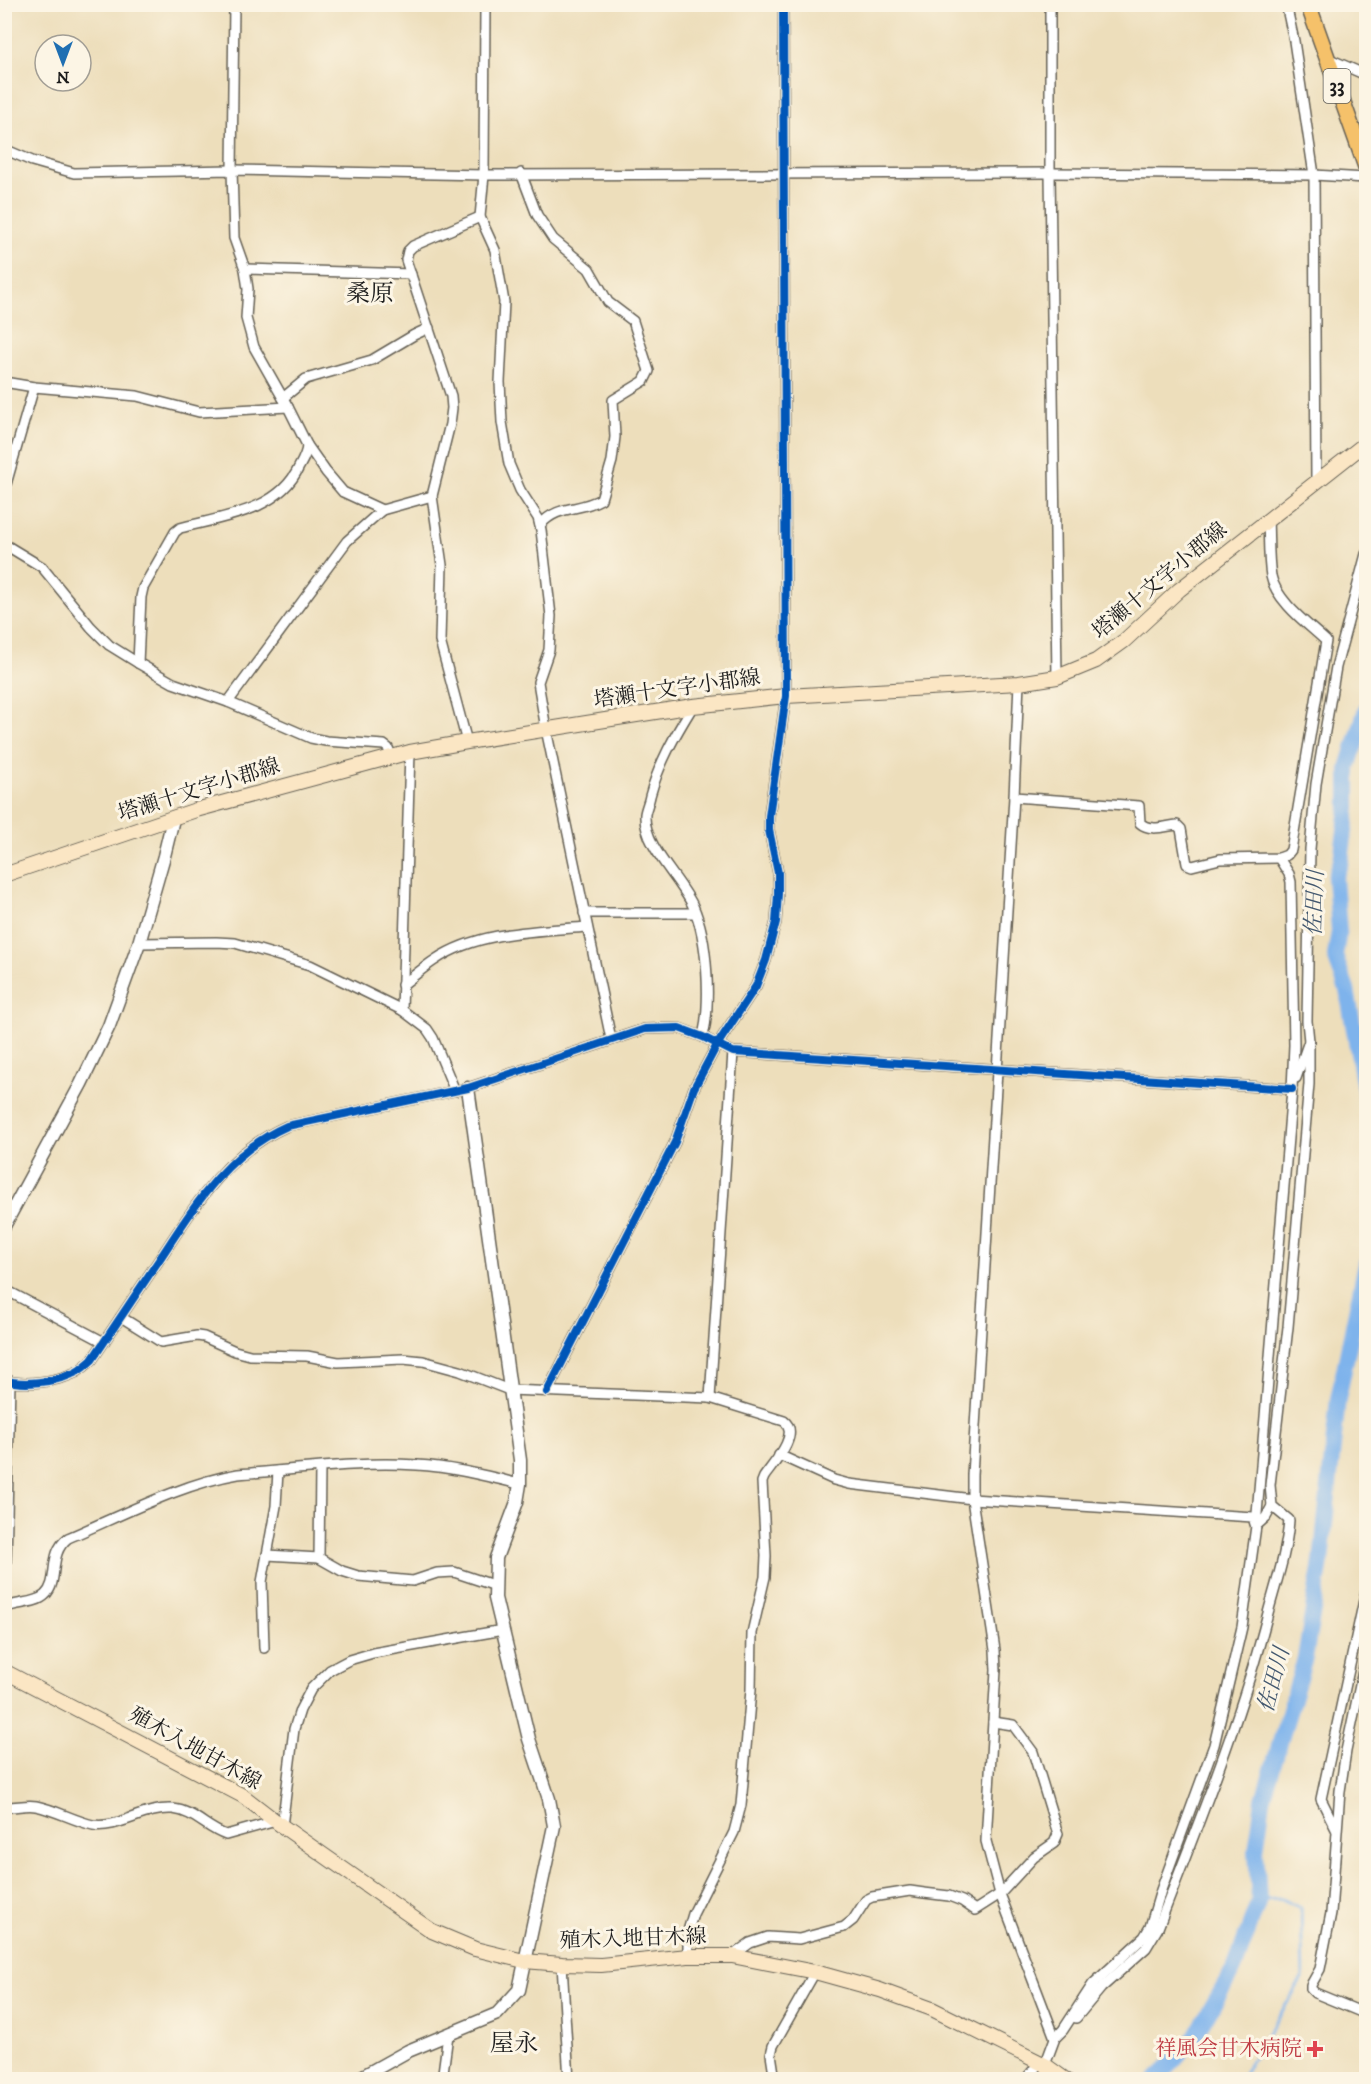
<svg xmlns="http://www.w3.org/2000/svg" width="1371" height="2084" viewBox="0 0 1371 2084" font-family="'IM FELL DW Pica','Noto Serif JP',serif">
  <style>
    .lines { fill: none; stroke-linecap: round; stroke-linejoin: round }
    .stream { stroke: #7eb3ec; stroke-width: 3 }
    .river { stroke: #7eb3ec; stroke-width: 16 }
    .minor-casing { stroke: #656054; stroke-width: 12 }
    .tertiary-casing { stroke: #656054; stroke-width: 15 }
    .secondary-casing { stroke: #656054; stroke-width: 16 }
    .primary-casing { stroke: #656054; stroke-width: 18 }
    .minor { stroke: #fff; stroke-width: 9 }
    .tertiary { stroke: #fff; stroke-width: 12 }
    .secondary { stroke: #fbe6c4; stroke-width: 14 }
    .primary { stroke: #f5c16b; stroke-width: 15 }
    .cycleway-casing { stroke: #fcf5e5; stroke-width: 11 }
    .cycleway { stroke: #0057b8; stroke-width: 8 }
    .health-dot { fill: #e0444e; stroke: #fcf5e5; stroke-width: 2 }
    .labels { text-anchor: middle; dominant-baseline: central; stroke-width: 6; stroke-linejoin: round; paint-order: stroke }
    .shield { fill: #fcf5e5; stroke: #5f5d58; stroke-width: 1.5 }
    .shield-label { font-size: 20px; font-weight: bold; fill: #1c1c1c }
    .street-label { font-size: 21px; fill: #1c1c1c; stroke: #fcf5e5 }
    .health-label { font-size: 21px; fill: #be3a42; stroke: #fcf5e5; text-anchor: end }
    .water-label { font-size: 22px; font-style: italic; fill: #43586f; stroke: #fcf5e5 }
    .quarter-label { font-size: 24px; fill: #1c1c1c; stroke: #fcf5e5 }
  </style>
  <rect width="100%" height="100%" fill="#fcf5e5"/>
  <filter id="ink" filterUnits="userSpaceOnUse"><feTurbulence type="fractalNoise" baseFrequency=".0167" numOctaves="2"/><feDisplacementMap in="SourceGraphic" scale="12" xChannelSelector="R" yChannelSelector="G"/><feConvolveMatrix kernelMatrix="1 2 1 2 8 2 1 2 1" color-interpolation-filters="sRGB"/></filter>
  <filter id="wash" filterUnits="userSpaceOnUse"><feTurbulence type="fractalNoise" baseFrequency=".008" numOctaves="4" result="noise"/><feDisplacementMap in="SourceGraphic" scale="24" xChannelSelector="R" yChannelSelector="G"/><feGaussianBlur stdDeviation="1.35" result="paint"/><feColorMatrix in="noise" values="0 0 0 0 0 0 0 0 0 0 0 0 0 0 0 0 0 1.4 0 .05"/><feComposite in="paint" operator="in"/></filter>
  <g filter="url(#wash)">
    <rect width="100%" height="100%" fill="#eddebb"/>
    <g class="lines">
      <path class="stream" d="M 1240,2080 L 1303,1977 L 1301,1908 L 1281,1899 L 1259,1900"/>
      <g class="river">
        <path d="M 1366,709 L 1348,768 L 1348,808 L 1341,861 L 1335,878 L 1339,931 L 1335,956 L 1347,990 L 1366,1098"/>
        <path d="M 1156,2080 L 1194,2038 L 1235,1967 L 1259,1900 L 1256,1851 L 1263,1800 L 1305,1658 L 1321,1562 L 1338,1399 L 1366,1263"/>
      </g>
    </g>
  </g>
  <g filter="url(#ink)">
    <g class="lines">
      <g class="minor-casing">
        <g id="minor">
          <path d="M 234,4 L 232,170 L 234,238 L 245,269 L 248,289 L 246,318 L 254,347 L 288,407 L 307,445 L 326,472 L 343,492 L 382,510"/>
          <path d="M 485,4 L 484,175 L 480,217 L 495,250 L 504,302 L 500,382 L 502,422 L 509,464 L 520,490 L 538,518 L 541,530 L 551,616 L 549,650 L 538,682 L 546,729 L 611,1039"/>
          <path d="M 1050,4 L 1050,173 L 1057,677"/>
          <path d="M 1286,4 L 1294,41 L 1314,175 L 1316,482"/>
          <path d="M 1327,58 L 1366,75"/>
          <path d="M 4,149 L 32,161 L 74,173 L 232,170 L 484,175 L 1050,173 L 1314,175 L 1366,178"/>
          <path d="M 521,173 L 537,215 L 553,239 L 589,269 L 608,302 L 633,321 L 649,371 L 644,381 L 613,400 L 615,437 L 612,461 L 601,499 C 578,512 559,504 540,525"/>
          <path d="M 245,269 L 411,274"/>
          <path d="M 4,382 L 34,387 L 137,396 L 199,412 L 288,407"/>
          <path d="M 283,398 L 306,379 L 372,360 L 414,335 L 429,328"/>
          <path d="M 4,491 L 34,387"/>
          <path d="M 4,544 L 42,567 L 91,627 L 109,645 L 138,663 L 173,683 L 228,702 L 311,738 L 326,741 L 384,745 L 388,748 L 392,757"/>
          <path d="M 138,663 L 141,597 L 143,588 L 175,532 L 180,528 C 222,517 279,511 299,467 C 303,460 307,453 307,445"/>
          <path d="M 1019,683 L 1014,797 L 972,1475 L 972,1499 L 995,1650 L 996,1670 L 986,1841 L 1000,1894 L 1055,2038"/>
          <path d="M 228,702 L 347,541 L 382,510 L 432,496"/>
          <path d="M 693,706 C 675,735 659,763 650,796 C 649,802 646,808 645,814 C 643,846 680,878 693,906 C 708,939 711,1002 703,1037"/>
          <path d="M 467,742 L 440,641 L 442,565 L 432,496 L 450,424 L 452,408 L 451,396 L 406,260 L 408,251 L 413,246 L 480,217"/>
          <path d="M 1014,797 L 1139,806 L 1140,823 C 1150,832 1165,826 1177,825 L 1181,829 L 1187,864 L 1192,866 L 1220,859 L 1279,858 L 1287,855 L 1291,850 L 1326,641 C 1309,625 1276,601 1271,576 C 1268,558 1269,538 1268,519"/>
          <path d="M 584,913 L 695,913"/>
          <path d="M 139,943 L 216,942 L 235,943 L 310,965 L 402,1010 L 427,1029 L 433,1038 L 455,1091"/>
          <path d="M 402,985 C 413,977 424,967 435,960 C 478,931 537,931 587,927"/>
          <path d="M 402,1010 L 410,752"/>
          <path d="M 1296,1078 L 1309,1041 L 1307,1021 L 1310,849 L 1316,784 L 1336,667 L 1366,554"/>
          <path d="M 4,1289 L 104,1342"/>
          <path d="M 121,1317 L 161,1342 L 197,1336 L 204,1337 L 235,1351 L 250,1355 L 307,1356 L 338,1362 L 403,1359 L 423,1361 L 460,1371 L 509,1390 L 710,1398 L 784,1421 C 801,1434 773,1464 764,1477 L 762,1482 L 766,1556 L 765,1577 L 752,1633 L 751,1690 L 741,1805 L 734,1832 L 693,1914 L 688,1931 L 688,1956"/>
          <path d="M 4,1380 C 23,1386 54,1382 72,1374 C 79,1372 86,1365 92,1360 C 114,1327 136,1294 159,1260 C 194,1207 226,1153 287,1126 L 468,1088 L 645,1029 L 679,1028 L 703,1037 L 733,1052 L 1292,1089"/>
          <path d="M 547,1392 L 675,1142 L 694,1088 L 717,1045 L 756,986 L 766,960 L 776,922 L 778,894 L 778,873 L 769,830 L 769,816 L 786,696 L 783,4"/>
          <path d="M 710,1398 L 733,1052"/>
          <path d="M 779,1455 L 834,1480 L 849,1484 L 972,1499 L 1253,1517 L 1255,1524"/>
          <path d="M 1256,1526 L 1266,1517 L 1272,1506"/>
          <path d="M 267,1555 L 319,1558 L 342,1571 L 358,1576 L 413,1581 L 437,1573 L 454,1572 L 496,1586"/>
          <path d="M 319,1558 L 320,1468"/>
          <path d="M 5,1607 L 10,1381"/>
          <path d="M 4,1608 C 16,1602 36,1604 45,1595 C 60,1581 47,1554 68,1538 C 120,1516 183,1483 238,1474 C 297,1470 357,1461 417,1465 C 452,1467 486,1476 520,1484"/>
          <path d="M 264,1648 L 262,1582 L 276,1506 L 278,1471"/>
          <path d="M 1366,1657 L 1346,1751 L 1340,1791 L 1331,1913 L 1320,1969 L 1311,1985 L 1311,1989 L 1315,1993 L 1366,2014"/>
          <path d="M 4,1807 C 15,1808 26,1804 36,1806 C 56,1810 74,1821 93,1825 C 118,1829 145,1807 173,1809 C 194,1811 207,1829 226,1835 L 276,1821"/>
          <path d="M 282,1826 L 294,1729 L 300,1710 L 311,1689 L 330,1670 L 349,1660 L 373,1653 L 503,1630"/>
          <path d="M 1336,1829 L 1321,1799 L 1366,1591"/>
          <path d="M 732,1956 L 750,1943 L 768,1937 L 799,1939 L 844,1927 L 853,1920 L 866,1900 L 872,1897 L 910,1891 L 924,1893 L 949,1896 L 962,1901 L 975,1910 L 1000,1894 L 1034,1857 L 1054,1843 L 1058,1834 L 1033,1752 L 1013,1725 L 993,1722"/>
          <path d="M 562,1964 L 569,2080"/>
          <path d="M 1076,2018 L 1101,1988 L 1146,1948 L 1158,1928 C 1198,1824 1240,1722 1268,1613 C 1276,1583 1287,1551 1289,1520 L 1272,1506 L 1270,1485 L 1288,1327 L 1309,1084 L 1309,1041"/>
          <path d="M 1045,2065 L 1055,2038 L 1063,2030 L 1093,1984 L 1144,1937 L 1150,1927 L 1161,1890 L 1214,1745 L 1242,1627 L 1256,1526 L 1292,1089 L 1294,1045 L 1291,882 L 1289,874 L 1279,858"/>
          <path d="M 442,2080 L 448,2035"/>
          <path d="M 775,2080 L 771,2054 L 773,2046 L 815,1972"/>
          <path d="M 1025,2080 L 1040,2062"/>
        </g>
      </g>
      <g class="tertiary-casing">
        <g id="tertiary">
          <path d="M 4,1226 L 81,1084 L 109,1026 L 139,943 L 164,856 L 173,819"/>
          <path d="M 356,2080 L 408,2051 L 497,2014 L 519,1990 L 554,1826 L 549,1799 L 529,1739 L 495,1598 L 496,1558 L 517,1502 L 520,1484 L 520,1460 L 468,1088"/>
        </g>
      </g>
      <g class="secondary-casing">
        <g id="secondary">
          <path d="M 4,875 L 196,810 L 410,752 L 467,742 L 693,706 L 786,696 L 1019,683 L 1057,677 L 1096,661 L 1124,641 L 1179,590 L 1366,443"/>
          <path d="M 4,1671 L 243,1796 L 282,1826 L 432,1931 L 475,1949 L 524,1961 L 562,1964 L 601,1965 L 688,1956 L 732,1956 L 815,1972 L 880,1990 L 932,2009 L 1045,2065 L 1066,2080"/>
        </g>
      </g>
      <g class="primary-casing">
        <path id="primary" d="M 1308,4 L 1366,167"/>
      </g>
      <use href="#minor" class="minor"/>
      <use href="#tertiary" class="tertiary"/>
      <use href="#secondary" class="secondary"/>
      <use href="#primary" class="primary"/>
      <g class="cycleway-casing">
        <g id="cycleway">
          <path d="M 4,1380 C 23,1386 54,1382 72,1374 C 79,1372 86,1365 92,1360 C 114,1327 136,1294 159,1260 C 194,1207 226,1153 287,1126 L 468,1088 L 645,1029 L 679,1028 L 703,1037 L 733,1052 L 1292,1089"/>
          <path d="M 547,1392 L 675,1142 L 694,1088 L 717,1045 L 756,986 L 766,960 L 776,922 L 778,894 L 778,873 L 769,830 L 769,816 L 786,696 L 783,4"/>
        </g>
      </g>
      <use href="#cycleway" class="cycleway"/>
    </g>
  </g>
  <path class="health-dot" d="M1312 2040h6v6h6v6h-6v6h-6v-6h-6v-6h6z"/>
  <g class="labels">
    <rect class="shield" x="1323.5" y="69" width="27" height="34" rx="4.5"/>
    <g class="shield-label">
      <text x="1337" y="86">33</text>
    </g>
    <g class="street-label">
      <text transform="translate(1160 581) rotate(-40)">塔瀬十文字小郡線</text>
      <text transform="translate(677 689) rotate(-8)">塔瀬十文字小郡線</text>
      <text transform="translate(199 790) rotate(-17)">塔瀬十文字小郡線</text>
      <text transform="translate(195 1749) rotate(29)">殖木入地甘木線</text>
      <text transform="translate(633 1939) rotate(-2)">殖木入地甘木線</text>
    </g>
    <g class="health-label">
      <text x="1302" y="2049">祥風会甘木病院</text>
    </g>
    <g class="water-label">
      <text transform="translate(1315 903) rotate(-88)">佐田川</text>
      <text transform="translate(1274 1680) rotate(-75)">佐田川</text>
    </g>
    <g class="quarter-label">
      <text x="370" y="294">桑原</text>
      <text x="514" y="2044">屋永</text>
    </g>
  </g>
  <rect width="1371" height="2084" fill="none" stroke="#fcf5e5" stroke-width="24"/>
  <g transform="translate(63 63) rotate(180)"><circle r="28" fill="#fcf5e5" stroke="#a29e95" stroke-width="1.5"/>
  <path d="M0-4.5L10 22L0 15L-10 22Z" fill="#1f6fb2"/>
  <text y="-9" font-size="16" font-weight="bold" text-anchor="middle" fill="#1c1c1c">N</text>
  </g>
</svg>
